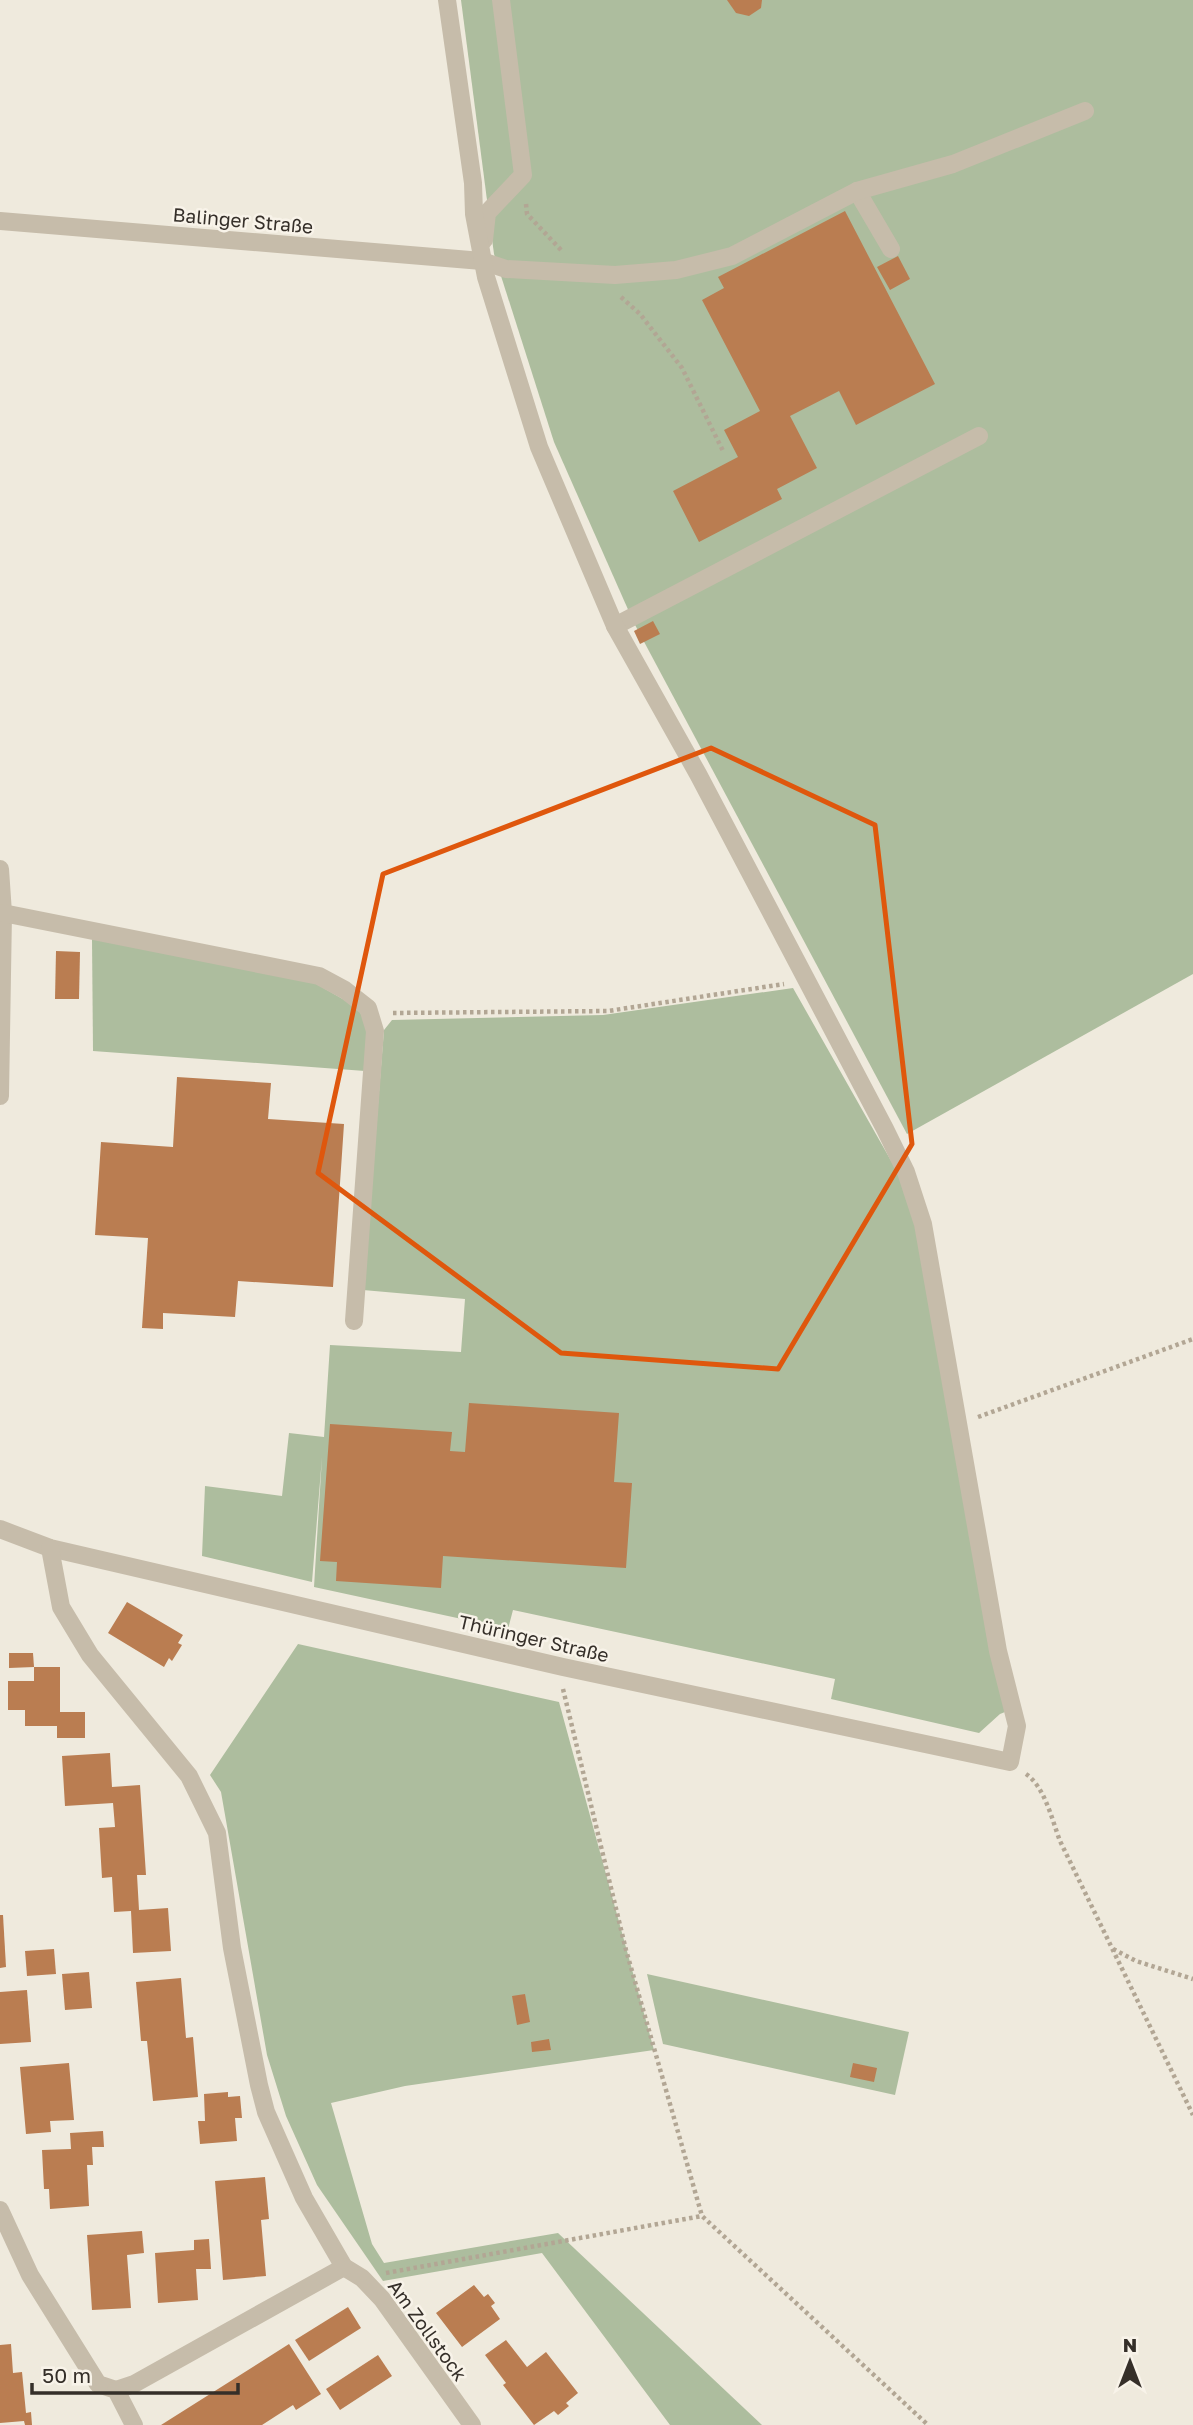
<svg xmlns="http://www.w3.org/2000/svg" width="1193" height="2425" viewBox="0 0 1193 2425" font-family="'Golos Text',sans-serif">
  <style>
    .green { fill: #adbd9e }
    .building { fill: #ba7d51 }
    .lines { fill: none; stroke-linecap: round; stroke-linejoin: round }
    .path { stroke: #b2a694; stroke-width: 4.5; stroke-dasharray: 3.5 3.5; stroke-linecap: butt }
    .minor { stroke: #c6bcaa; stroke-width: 18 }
    .marked { fill: none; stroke: #df570d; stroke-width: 5; stroke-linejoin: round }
    .labels { text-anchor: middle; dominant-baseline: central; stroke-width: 5; stroke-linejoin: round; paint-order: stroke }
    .street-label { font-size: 19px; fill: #352f29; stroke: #f8f3e9 }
  </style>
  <rect width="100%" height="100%" fill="#efeadd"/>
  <g class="green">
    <path d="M 461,0 L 1193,0 L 1193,974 L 907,1134 L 634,623 L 554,442 L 494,254 Z"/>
    <path d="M 92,939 L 313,982 L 348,1002 L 360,1012 L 368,1027 L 365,1071 L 93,1051 Z"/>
    <path d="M 793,988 L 902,1180 L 919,1225 L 1005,1712 L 1000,1714 L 979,1733 L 831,1699 L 835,1679 L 513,1610 L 508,1629 L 314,1587 L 322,1457 L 312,1582 L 202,1556 L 205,1486 L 282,1496 L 289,1433 L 324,1437 L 330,1345 L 461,1352 L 465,1299 L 363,1290 L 384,1030 L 392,1020 L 603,1015 Z"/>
    <path d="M 298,1644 L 559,1702 L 654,2050 L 405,2086 L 331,2103 L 372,2244 L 384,2263 L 558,2233 L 762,2425 L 670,2425 L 542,2253 L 383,2281 L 317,2185 L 286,2116 L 267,2055 L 221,1792 L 210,1775 Z"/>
    <path d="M 647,1974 L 909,2032 L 895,2095 L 663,2044 Z"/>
  </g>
  <g class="building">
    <path d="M 727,0 L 762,0 L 761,8 L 749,16 L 736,13 Z"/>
    <path d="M 845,211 L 935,384 L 856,425 L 839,391 L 790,416 L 817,468 L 777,489 L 782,499 L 699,542 L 673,491 L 738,457 L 724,430 L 760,411 L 702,300 L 724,288 L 718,277 Z"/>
    <path d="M 898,256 L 910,279 L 890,290 L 877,267 Z"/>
    <path d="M 653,621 L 660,634 L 640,644 L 634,631 Z"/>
    <path d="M 56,951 L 80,952 L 79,999 L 55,999 Z"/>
    <path d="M 177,1077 L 271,1083 L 268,1119 L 344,1124 L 333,1287 L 238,1281 L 235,1317 L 163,1313 L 163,1329 L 142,1328 L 148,1238 L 95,1235 L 101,1142 L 173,1147 Z"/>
    <path d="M 469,1403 L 619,1413 L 614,1482 L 632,1483 L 626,1568 L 443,1556 L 441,1588 L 336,1581 L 337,1562 L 320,1561 L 330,1424 L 452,1432 L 450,1451 L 465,1452 Z"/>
    <path d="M 127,1602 L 183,1635 L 178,1643 L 182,1645 L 172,1661 L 169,1658 L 164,1667 L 108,1633 Z"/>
    <path d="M 9,1653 L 33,1653 L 34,1667 L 9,1668 Z"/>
    <path d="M 34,1667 L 60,1667 L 60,1712 L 85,1712 L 85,1738 L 57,1738 L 57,1726 L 25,1726 L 25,1710 L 8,1710 L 8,1681 L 34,1681 Z"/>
    <path d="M 110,1753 L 112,1787 L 140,1785 L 146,1875 L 137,1875 L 139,1910 L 168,1908 L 171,1951 L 133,1953 L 131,1911 L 114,1912 L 112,1877 L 102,1878 L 99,1828 L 115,1827 L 113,1803 L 65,1806 L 62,1756 Z"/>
    <path d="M 0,1915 L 3,1915 L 6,1967 L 0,1968 Z"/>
    <path d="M 54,1949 L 56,1974 L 27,1976 L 25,1951 Z"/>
    <path d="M 89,1972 L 92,2008 L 65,2010 L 62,1974 Z"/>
    <path d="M 181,1978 L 186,2038 L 193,2037 L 198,2097 L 153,2101 L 147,2041 L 141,2041 L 136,1982 Z"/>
    <path d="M 27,1990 L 31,2042 L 0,2044 L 0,1992 Z"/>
    <path d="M 525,1994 L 530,2022 L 517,2025 L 512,1996 Z"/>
    <path d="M 549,2039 L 551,2050 L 532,2052 L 531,2042 Z"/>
    <path d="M 69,2063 L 74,2120 L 50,2121 L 51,2132 L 26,2134 L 20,2067 Z"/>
    <path d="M 853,2063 L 877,2068 L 874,2082 L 850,2077 Z"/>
    <path d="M 228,2092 L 228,2097 L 240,2096 L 242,2118 L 235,2118 L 237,2141 L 200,2144 L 198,2121 L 205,2121 L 204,2094 Z"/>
    <path d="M 103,2131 L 104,2147 L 92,2147 L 93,2165 L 87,2165 L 89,2206 L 50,2209 L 49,2189 L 44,2189 L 42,2150 L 71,2149 L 70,2133 Z"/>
    <path d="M 265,2177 L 269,2219 L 261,2220 L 266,2276 L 223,2280 L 215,2181 Z"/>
    <path d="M 142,2231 L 144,2253 L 127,2255 L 131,2308 L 92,2310 L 87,2235 Z"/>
    <path d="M 209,2239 L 211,2269 L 196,2269 L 198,2300 L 158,2303 L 155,2253 L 194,2250 L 194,2240 Z"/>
    <path d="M 474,2285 L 484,2297 L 488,2294 L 495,2303 L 491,2306 L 500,2319 L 462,2347 L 436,2313 Z"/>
    <path d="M 348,2307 L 361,2328 L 309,2361 L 295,2340 Z"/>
    <path d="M 506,2340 L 527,2367 L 546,2352 L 578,2393 L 566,2403 L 569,2406 L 558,2415 L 554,2411 L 534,2425 L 503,2385 L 506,2383 L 485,2355 Z"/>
    <path d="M 11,2344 L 13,2373 L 22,2372 L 26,2413 L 31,2412 L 32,2425 L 25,2425 L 24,2421 L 0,2423 L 0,2345 Z"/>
    <path d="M 289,2344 L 321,2394 L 296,2410 L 293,2405 L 262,2425 L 161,2425 Z"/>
    <path d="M 378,2355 L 392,2376 L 340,2410 L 326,2389 Z"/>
  </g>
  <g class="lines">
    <g class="path">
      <path d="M 526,204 L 527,214 L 562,251"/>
      <path d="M 621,297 L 640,314 L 682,368 L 724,453"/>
      <path d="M 393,1013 L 608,1011 L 784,984"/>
      <path d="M 978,1417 L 1193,1339"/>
      <path d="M 563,1689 L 626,1950 L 702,2216 L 928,2425"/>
      <path d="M 1026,1774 C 1045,1787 1052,1820 1060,1841 L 1193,2115"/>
      <path d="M 1113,1949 L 1136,1961 L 1193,1979"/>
      <path d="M 386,2273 L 702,2216"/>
    </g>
    <g class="minor">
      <path d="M 857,191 L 891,249"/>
      <path d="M 0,221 L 482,261 L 506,269 L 615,275 L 676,270 L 732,256 L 857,191 L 953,164 L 1085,111"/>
      <path d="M 484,240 L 487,213 L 523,175 L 501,0"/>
      <path d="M 615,626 L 979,436"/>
      <path d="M 0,869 L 3,913 L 0,1096"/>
      <path d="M 3,913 L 319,976 L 345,990 L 368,1008 L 375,1031 L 354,1321"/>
      <path d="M 0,1529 L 50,1548 L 563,1667 L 1010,1762 L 1017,1726 L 998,1651 L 923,1224 L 906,1172 L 885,1129 L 698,774 L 615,626 L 539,447 L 486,277 L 474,214 L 473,183 L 447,0"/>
      <path d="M 50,1548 L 61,1607 L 90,1655 L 189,1776 L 217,1833 L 232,1948 L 259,2085 L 266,2112 L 304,2198 L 344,2267 L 362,2278 L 382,2299 L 472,2425"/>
      <path d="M 0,2210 L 30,2275 L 98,2384 L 116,2390 L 134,2425"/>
      <path d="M 116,2390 L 134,2384 L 344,2267"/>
    </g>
  </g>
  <path class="marked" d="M 711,748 L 875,825 L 912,1144 L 778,1369 L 561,1353 L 318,1173 L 383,874 Z"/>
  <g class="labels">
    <g class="street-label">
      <text transform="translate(243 220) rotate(5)">Balinger Straße</text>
      <text transform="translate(534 1638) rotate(13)">Thüringer Straße</text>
      <text transform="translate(428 2330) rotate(54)">Am Zollstock</text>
    </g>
  </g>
  <g transform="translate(1130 2362)" stroke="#f8f3e9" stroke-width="5" paint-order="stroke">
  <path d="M0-5L12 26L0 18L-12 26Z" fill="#352f29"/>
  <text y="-10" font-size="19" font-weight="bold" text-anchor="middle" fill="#352f29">N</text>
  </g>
  <path d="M32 2383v10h206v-10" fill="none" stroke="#352f29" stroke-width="3.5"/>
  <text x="42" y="2383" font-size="21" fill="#352f29" stroke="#f8f3e9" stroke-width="5" paint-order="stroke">50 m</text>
</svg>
